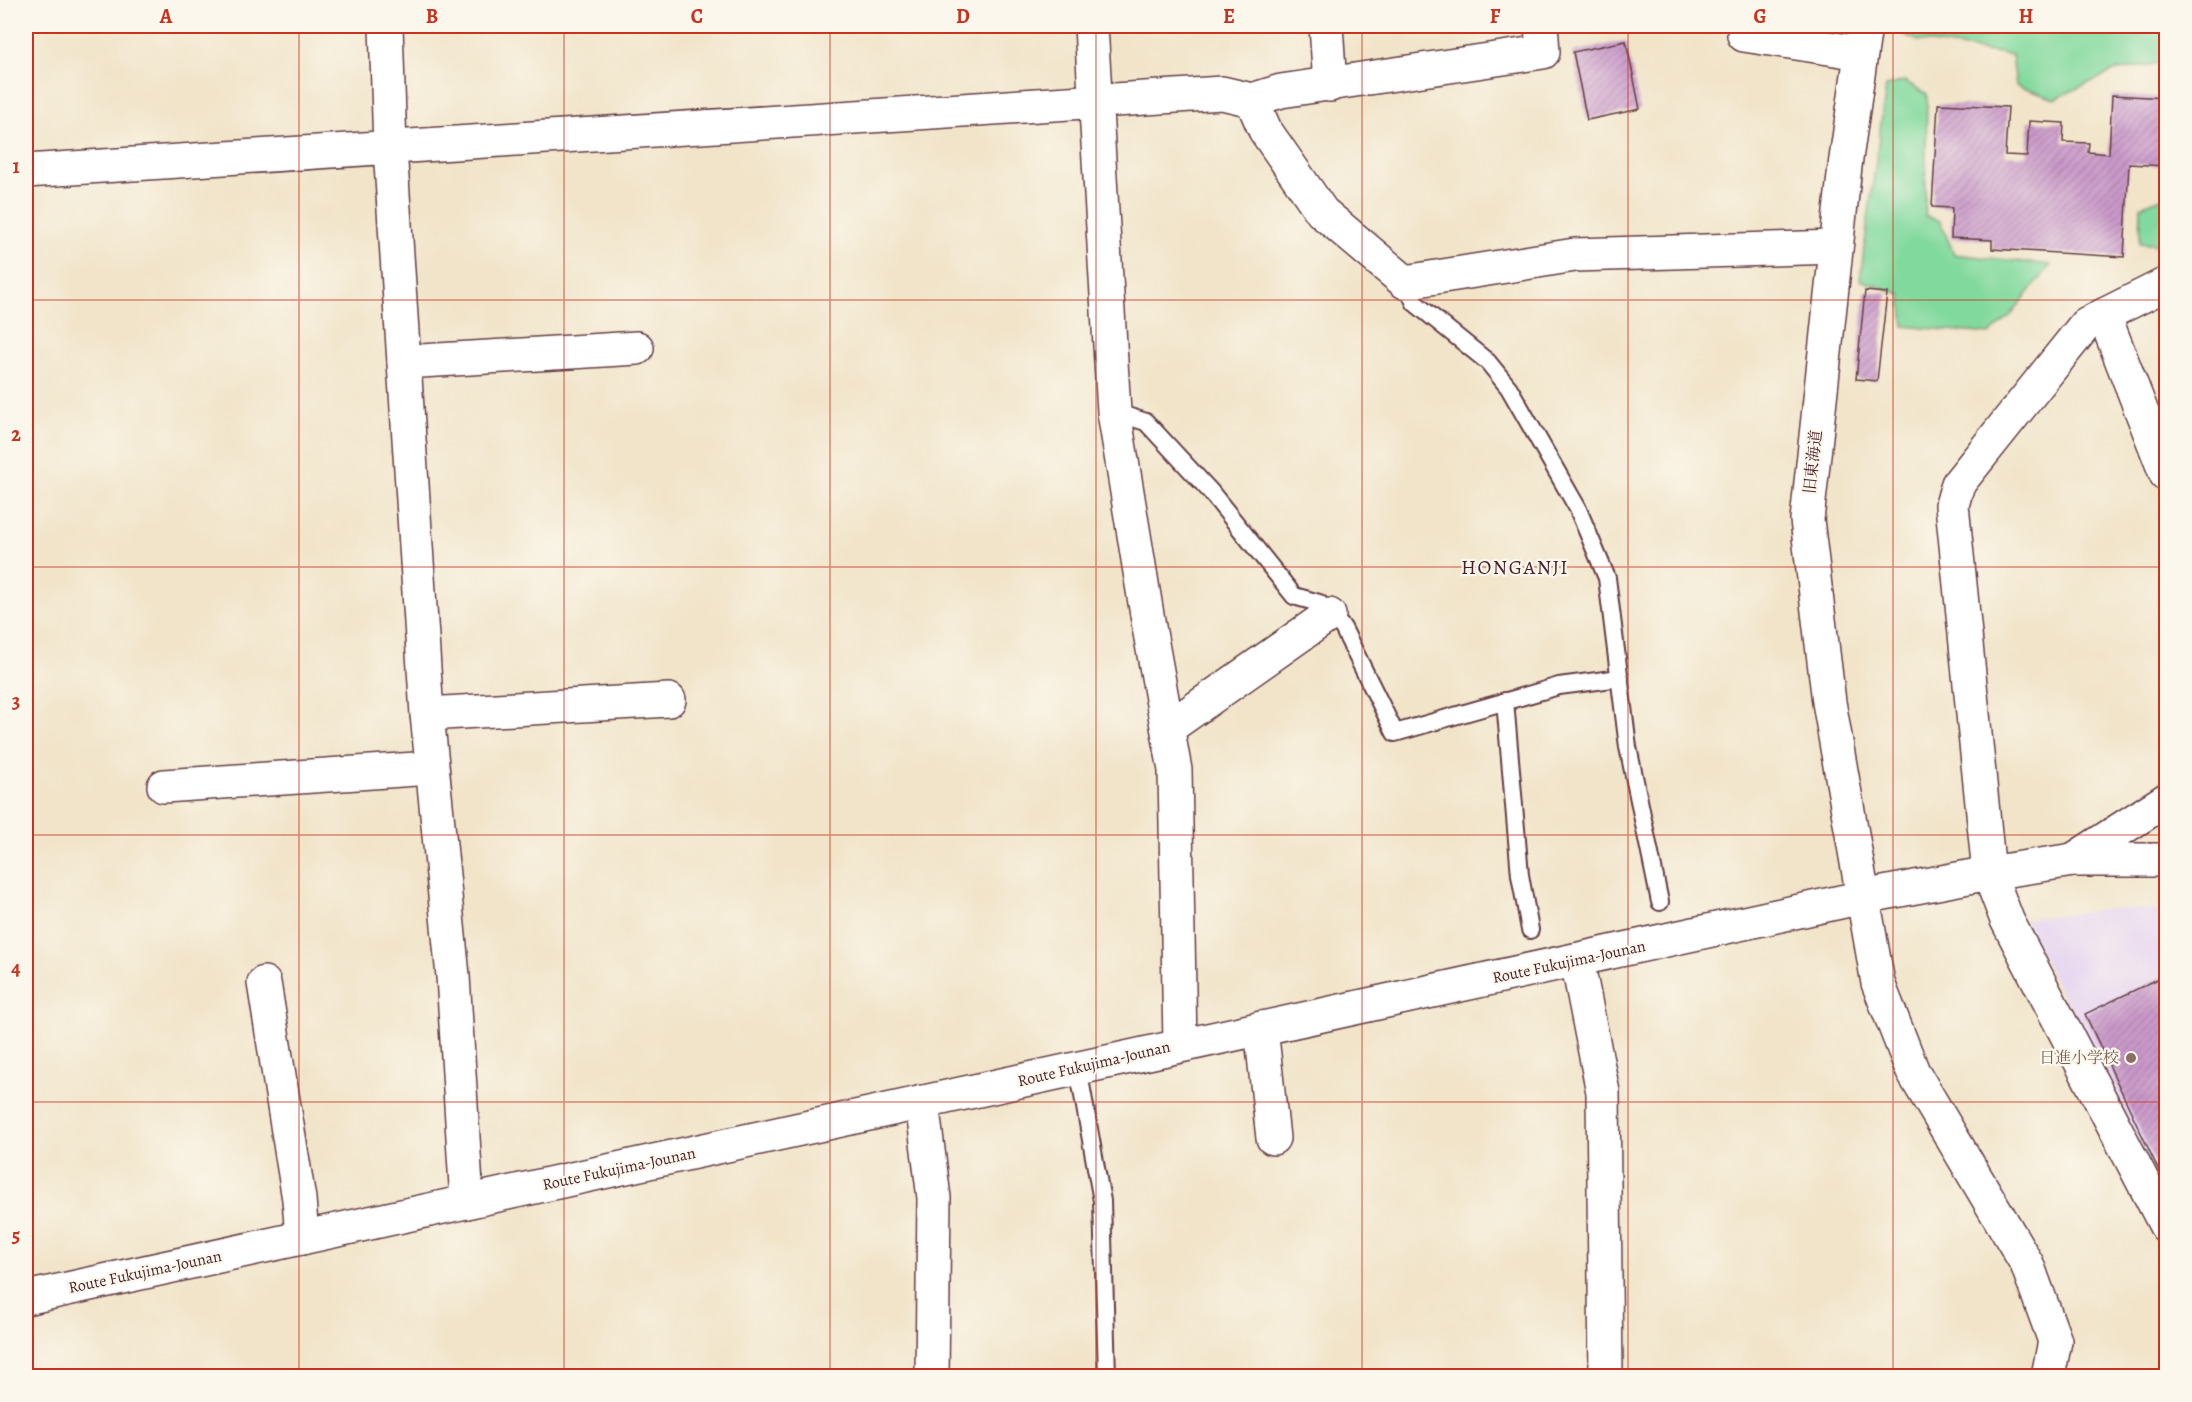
<svg xmlns="http://www.w3.org/2000/svg" width="2192" height="1402" viewBox="0 0 2192 1402" font-family="Alegreya,'Noto Serif JP',serif">
  <style>
    .built { fill: #e5d3f1 }
    .garden { fill: #82d99d; stroke: #667c64; stroke-width: 1.5 }
    .building { fill: url(#building-hatch) }
    .lines { fill: none; stroke-linecap: round; stroke-linejoin: round }
    .lane-casing { stroke: #633d43; stroke-width: 20 }
    .street-casing { stroke: #633d43; stroke-width: 36 }
    .secondary-casing { stroke: #633d43; stroke-width: 36 }
    .lane { stroke: #fff; stroke-width: 16 }
    .street { stroke: #fff; stroke-width: 33 }
    .secondary { stroke: #fff; stroke-width: 33 }
    .grid { fill: none; stroke: #c8321e; stroke-width: 1.5; stroke-opacity: 0.55 }
    .education-dot { fill: #8d6e63; stroke: #fbf7ec; stroke-width: 2 }
    .labels { text-anchor: middle; dominant-baseline: central; stroke-width: 4.5; stroke-linejoin: round; paint-order: stroke }
    .street-label { font-size: 16px; fill: #4a1f2b; stroke: #fbf7ec }
    .education-label { font-size: 16px; fill: #785e54; stroke: #fbf7ec; text-anchor: end }
    .quarter-label { font-size: 20px; letter-spacing: 1.5px; fill: #4a1f2b; stroke: #fbf7ec }
    .neatline { fill: none; stroke: #c8321e; stroke-width: 2 }
    .grid-label { font-size: 20px; text-anchor: middle; font-weight: bold; fill: #c8321e }
  </style>
  <defs>
    <pattern id="building-hatch" width="6" height="6" patternUnits="userSpaceOnUse" patternTransform="scale(1.5)"><rect width="6" height="6" fill="#ca9aca"/><path d="M-1 1l2-2M0 6l6-6M5 7l2-2" fill="none" stroke="#a67da4"/></pattern>
  </defs>
  <rect width="100%" height="100%" fill="#fbf7ec"/>
  <filter id="ink" filterUnits="userSpaceOnUse"><feTurbulence type="fractalNoise" baseFrequency=".0167" numOctaves="2"/><feDisplacementMap in="SourceGraphic" scale="12" xChannelSelector="R" yChannelSelector="G"/><feConvolveMatrix kernelMatrix="1 2 1 2 8 2 1 2 1" color-interpolation-filters="sRGB"/></filter>
  <filter id="wash" filterUnits="userSpaceOnUse"><feTurbulence type="fractalNoise" baseFrequency=".008" numOctaves="4" result="noise"/><feDisplacementMap in="SourceGraphic" scale="24" xChannelSelector="R" yChannelSelector="G"/><feGaussianBlur stdDeviation="1.35" result="paint"/><feColorMatrix in="noise" values="0 0 0 0 0 0 0 0 0 0 0 0 0 0 0 0 0 1.4 0 .05"/><feComposite in="paint" operator="in"/></filter>
  <g filter="url(#wash)">
    <rect width="100%" height="100%" fill="#f1e4c9"/>
    <path class="built" d="M 2111,909 L 2166,909 L 2166,1197 L 2023,919 Z"/>
    <g class="garden">
      <path d="M 1903,26 L 2166,26 L 2166,62 L 2114,71 L 2055,99 L 2016,86 L 2012,55 L 1919,41 L 1902,34 Z"/>
      <path d="M 1904,81 L 1927,94 L 1925,216 L 1940,221 L 1954,254 L 2051,265 L 2009,317 L 1990,334 L 1904,326 L 1901,294 L 1860,280 L 1886,86 Z"/>
      <path d="M 2166,196 L 2166,246 L 2140,243 L 2141,206 Z"/>
    </g>
    <g id="blocks">
      <g class="building">
        <path d="M 1626,41 L 1640,109 L 1587,120 L 1573,52 Z"/>
        <path d="M 2112,95 L 2166,98 L 2166,166 L 2129,164 L 2124,257 L 1992,249 L 1992,240 L 1951,238 L 1952,208 L 1932,207 L 1938,104 L 2008,107 L 2005,155 L 2027,156 L 2029,121 L 2064,123 L 2063,142 L 2089,143 L 2088,152 L 2109,154 Z"/>
        <path d="M 1865,291 L 1887,293 L 1877,381 L 1856,379 Z"/>
        <path d="M 2166,975 L 2166,1186 L 2085,1014 Z"/>
      </g>
    </g>
  </g>
  <g filter="url(#ink)">
    <use href="#blocks" fill-opacity="0" stroke="#633d43" stroke-width="1.5"/>
    <g class="lines">
      <g class="lane-casing">
        <g id="lane">
          <path d="M 1405,282 L 1415,303 L 1488,362 L 1509,388 L 1577,507 L 1607,578 L 1628,747 L 1660,902"/>
          <path d="M 1114,412 L 1146,422 L 1210,491 L 1294,596 L 1319,603 L 1343,628 L 1395,733 L 1559,686 L 1620,678"/>
          <path d="M 1505,701 L 1520,875 L 1530,930"/>
          <path d="M 1078,1068 L 1102,1201 L 1107,1376"/>
        </g>
      </g>
      <g class="street-casing">
        <g id="street">
          <path d="M 386,26 L 390,148 L 427,714 L 453,976 L 467,1202"/>
          <path d="M 1091,26 L 1114,412 L 1149,627 L 1175,770 L 1180,1045"/>
          <path d="M 1326,26 L 1330,85"/>
          <path d="M 1865,26 L 1845,166 L 1807,520 L 1829,702 L 1878,983 L 1913,1072 L 2027,1264 L 2055,1341 L 2048,1376"/>
          <path d="M 1744,35 L 1861,53"/>
          <path d="M 1252,100 L 1265,130 L 1322,212 L 1405,282 L 1575,255 L 1836,247"/>
          <path d="M 26,171 L 1222,93 L 1252,100 L 1281,91 L 1543,52 L 1541,26"/>
          <path d="M 2166,284 L 2086,324 L 1958,484 L 1952,505 L 1989,873 L 2007,920 L 2166,1226"/>
          <path d="M 2104,315 L 2166,474"/>
          <path d="M 404,362 L 637,348"/>
          <path d="M 427,714 L 669,700"/>
          <path d="M 1168,728 L 1329,615"/>
          <path d="M 164,786 L 431,768"/>
          <path d="M 2073,860 L 2166,800"/>
          <path d="M 1577,960 L 1603,1092 L 1606,1376"/>
          <path d="M 264,983 L 299,1199 L 302,1238"/>
          <path d="M 1261,1028 L 1273,1138"/>
          <path d="M 922,1102 L 934,1198 L 932,1376"/>
        </g>
      </g>
      <g class="secondary-casing">
        <path id="secondary" d="M 26,1298 L 1863,897 L 1989,873 L 2073,860 L 2166,860"/>
      </g>
      <use href="#lane" class="lane"/>
      <use href="#street" class="street"/>
      <use href="#secondary" class="secondary"/>
    </g>
  </g>
  <path class="grid" d="M 299,26 L 299,1376M 564,26 L 564,1376M 830,26 L 830,1376M 1096,26 L 1096,1376M 1362,26 L 1362,1376M 1628,26 L 1628,1376M 1893,26 L 1893,1376M 26,300 L 2166,300M 26,567 L 2166,567M 26,835 L 2166,835M 26,1102 L 2166,1102"/>
  <circle class="education-dot" cx="2131" cy="1058" r="6"/>
  <g class="labels">
    <g class="street-label">
      <text transform="translate(1813 462) rotate(-84)">旧東海道</text>
      <text transform="translate(1569 962) rotate(-12)">Route Fukujima-Jounan</text>
      <text transform="translate(1094 1064) rotate(-13)">Route Fukujima-Jounan</text>
      <text transform="translate(619 1169) rotate(-12)">Route Fukujima-Jounan</text>
      <text transform="translate(145 1272) rotate(-12)">Route Fukujima-Jounan</text>
    </g>
    <g class="education-label">
      <text x="2119" y="1058">日進小学校</text>
    </g>
    <g class="quarter-label">
      <text x="1515" y="567">HONGANJI</text>
    </g>
  </g>
  <rect width="2192" height="1402" fill="none" stroke="#fbf7ec" stroke-width="66"/>
  <rect x="33" y="33" width="2126" height="1336" class="neatline"/>
  <g class="grid-label">
    <text x="166" y="23">A</text>
    <text x="432" y="23">B</text>
    <text x="697" y="23">C</text>
    <text x="963" y="23">D</text>
    <text x="1229" y="23">E</text>
    <text x="1495" y="23">F</text>
    <text x="1760" y="23">G</text>
    <text x="2026" y="23">H</text>
    <text x="16" y="173">1</text>
    <text x="16" y="441">2</text>
    <text x="16" y="708">3</text>
    <text x="16" y="975">4</text>
    <text x="16" y="1242">5</text>
  </g>
</svg>
